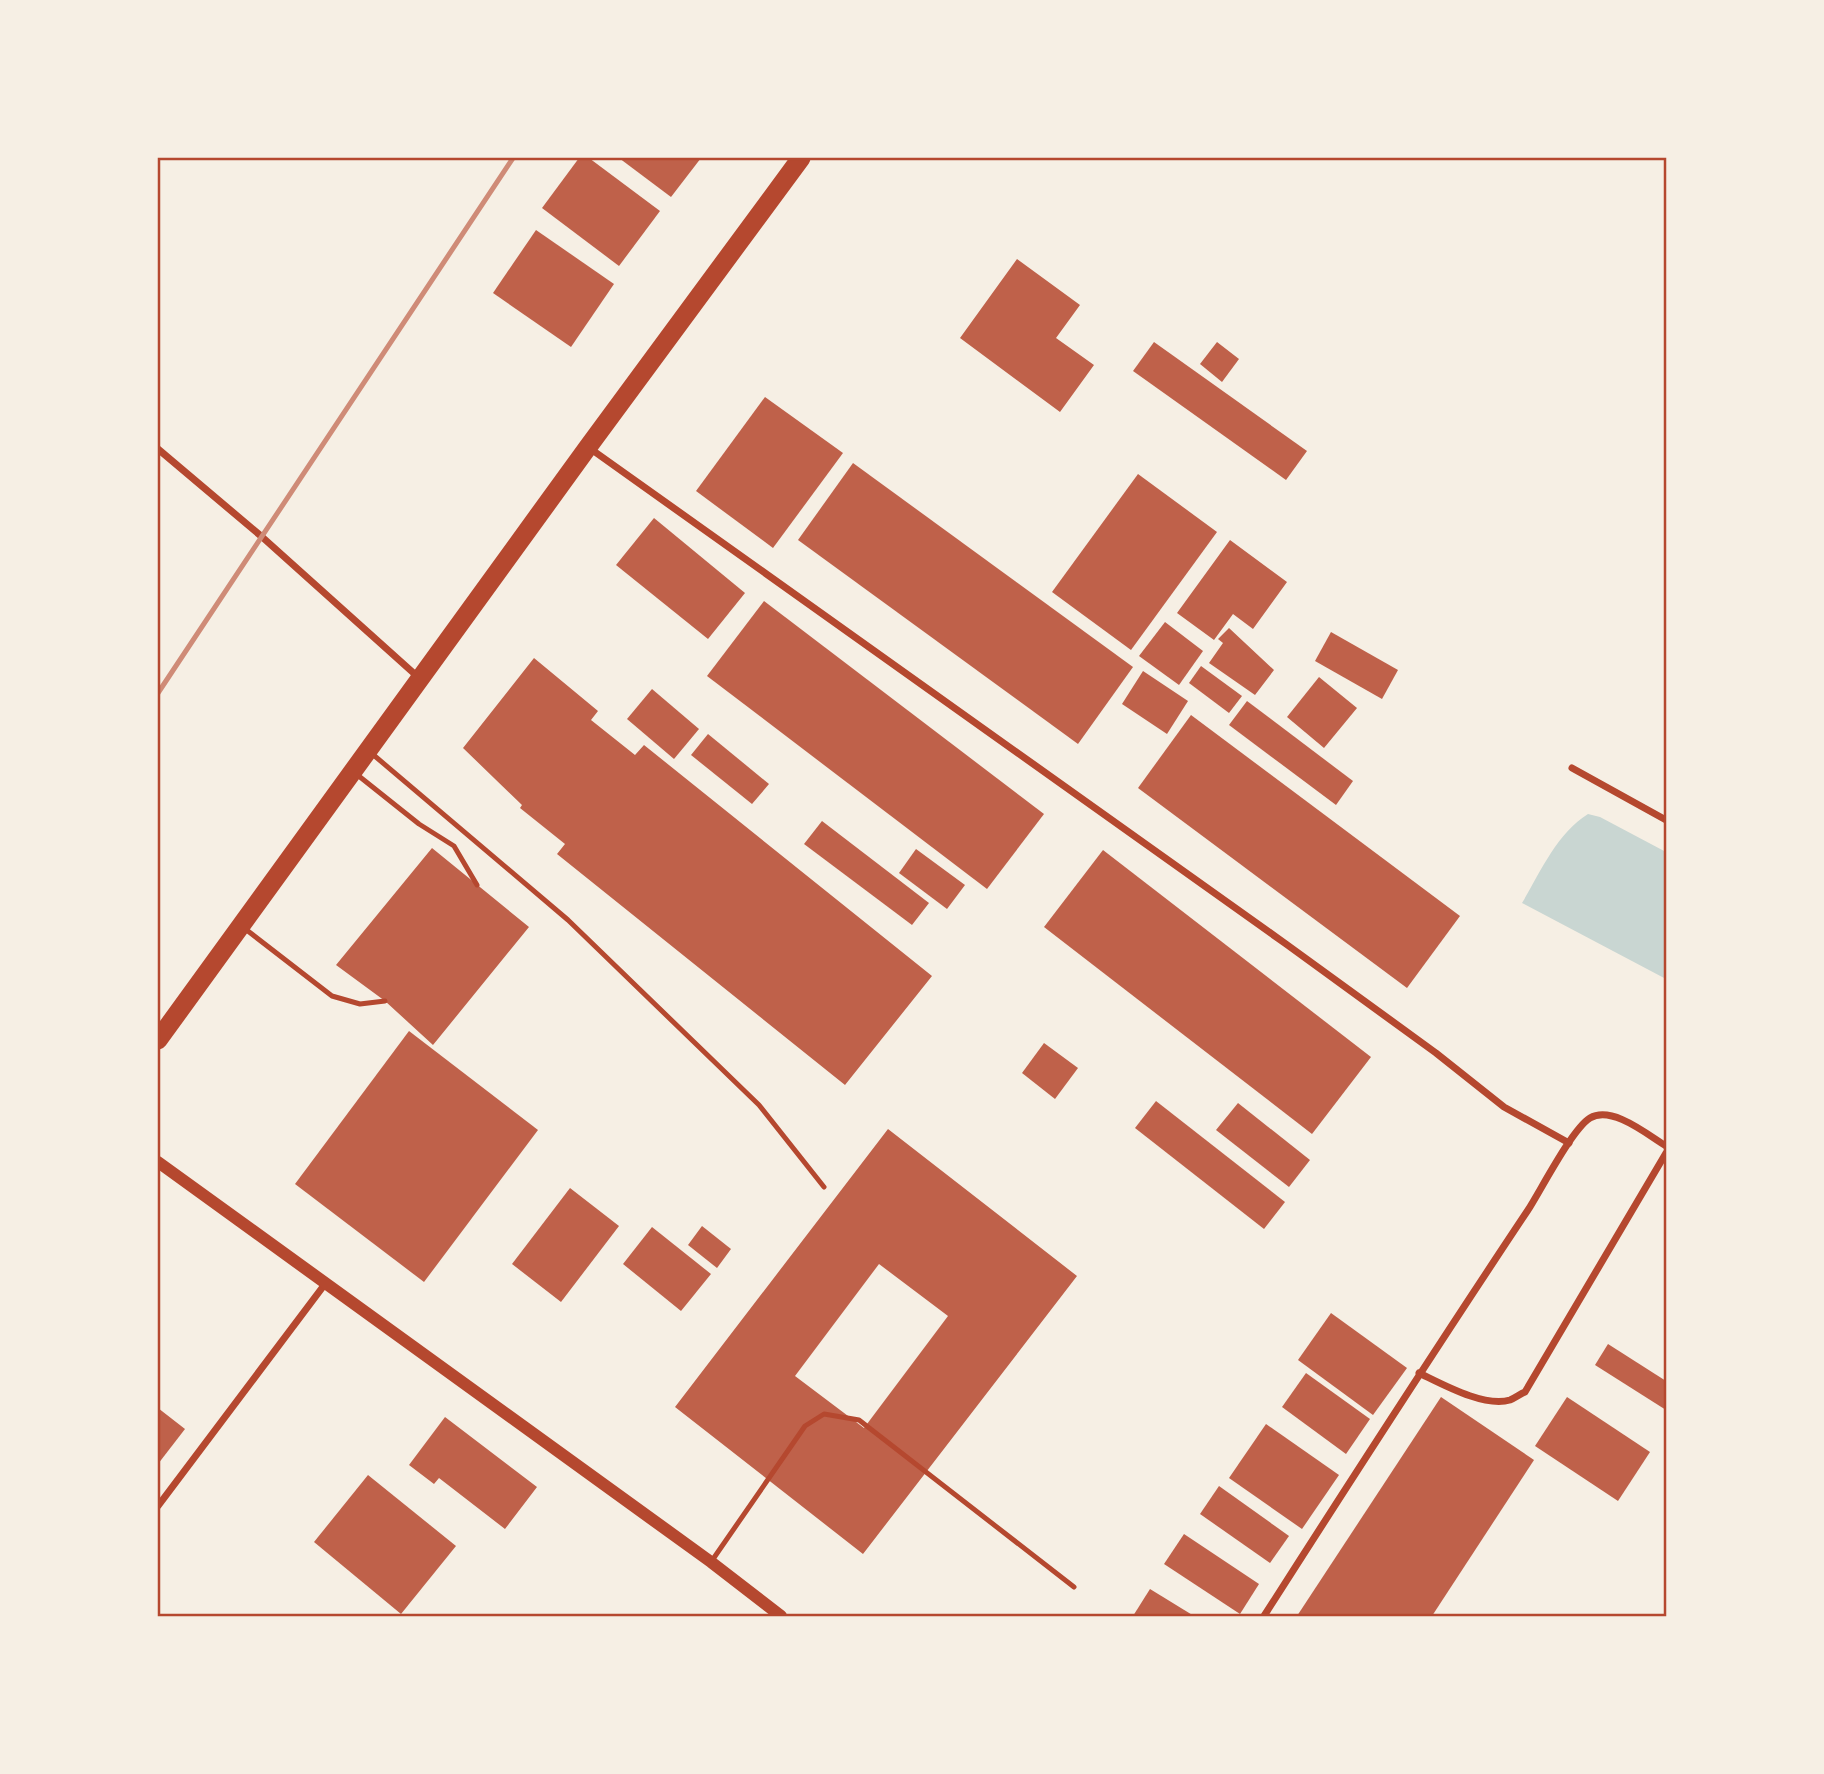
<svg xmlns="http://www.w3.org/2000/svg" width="1824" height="1774" viewBox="0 0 1824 1774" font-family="'DejaVu Sans',sans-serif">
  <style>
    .water { fill: #c9d6d2 }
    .building { fill: #bf614a; fill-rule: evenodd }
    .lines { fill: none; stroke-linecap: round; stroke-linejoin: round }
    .service { stroke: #b5482f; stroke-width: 5 }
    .minor { stroke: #b5482f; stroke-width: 7 }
    .tertiary { stroke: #b5482f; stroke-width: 12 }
    .trunk { stroke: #b5482f; stroke-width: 19 }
    .rail { stroke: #cf8b77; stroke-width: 5 }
    .neatline { fill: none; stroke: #b5482f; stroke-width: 2.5 }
  </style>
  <rect width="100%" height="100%" fill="#f6efe4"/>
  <path class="water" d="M 1588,814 L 1600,817 L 1666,852 L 1666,979 L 1522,903 C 1540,873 1557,833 1588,814 Z"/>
  <g class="building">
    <path d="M 579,158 L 589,158 L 660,211 L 619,266 L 542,208 Z"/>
    <path d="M 619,158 L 701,158 L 671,197 Z"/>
    <path d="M 536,230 L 614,284 L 571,347 L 493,293 Z"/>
    <path d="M 1017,259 L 1080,305 L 1056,338 L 1094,365 L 1060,412 L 960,338 Z"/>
    <path d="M 1154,342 L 1307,451 L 1286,480 L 1133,371 Z"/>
    <path d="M 1217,342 L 1239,359 L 1222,382 L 1200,364 Z"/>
    <path d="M 765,397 L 843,453 L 773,548 L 696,491 Z"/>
    <path d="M 853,463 L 1133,667 L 1078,744 L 798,540 Z"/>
    <path d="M 1138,474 L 1217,532 L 1131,650 L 1052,592 Z"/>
    <path d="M 654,518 L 745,593 L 708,639 L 616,565 Z"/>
    <path d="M 1230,540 L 1287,582 L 1253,629 L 1233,614 L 1214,640 L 1177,613 Z"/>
    <path d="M 764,601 L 1044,814 L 987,889 L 707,676 Z"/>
    <path d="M 1165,622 L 1203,651 L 1179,685 L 1139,656 Z"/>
    <path d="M 1229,628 L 1274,670 L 1255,695 L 1209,663 L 1223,643 L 1218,639 Z"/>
    <path d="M 1331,632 L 1398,670 L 1382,699 L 1315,661 Z"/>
    <path d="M 534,658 L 598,711 L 591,720 L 635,755 L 644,745 L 932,976 L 845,1085 L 557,854 L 565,844 L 520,808 L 522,805 L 463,748 Z"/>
    <path d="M 1201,666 L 1242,696 L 1229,713 L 1189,683 Z"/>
    <path d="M 1143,671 L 1188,701 L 1167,734 L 1122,704 Z"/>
    <path d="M 1319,677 L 1357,708 L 1324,748 L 1287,717 Z"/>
    <path d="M 652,689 L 699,729 L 674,759 L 627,719 Z"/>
    <path d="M 1247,701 L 1353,781 L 1336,805 L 1229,725 Z"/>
    <path d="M 1191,715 L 1460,916 L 1407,988 L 1138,788 Z"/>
    <path d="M 708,734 L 769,784 L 752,804 L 691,755 Z"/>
    <path d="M 822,821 L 929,903 L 912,925 L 804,844 Z"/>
    <path d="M 432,848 L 529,927 L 433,1045 L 385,1001 L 336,965 Z"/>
    <path d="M 916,849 L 965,885 L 947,909 L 899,873 Z"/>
    <path d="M 1103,850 L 1371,1057 L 1312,1134 L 1044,927 Z"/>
    <path d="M 409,1031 L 538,1130 L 424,1282 L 295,1184 Z"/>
    <path d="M 1044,1043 L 1078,1068 L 1055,1099 L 1022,1073 Z"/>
    <path d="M 1156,1101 L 1285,1202 L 1264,1229 L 1135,1128 Z"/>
    <path d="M 1238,1103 L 1310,1160 L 1289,1187 L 1216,1130 Z"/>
    <path d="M 888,1129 L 1077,1276 L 863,1554 L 675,1407 ZM 879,1264 L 948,1316 L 864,1428 L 795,1376 Z"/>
    <path d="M 570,1188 L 619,1226 L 561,1302 L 512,1264 Z"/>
    <path d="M 702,1226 L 731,1249 L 717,1268 L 688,1245 Z"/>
    <path d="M 652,1227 L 711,1274 L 681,1311 L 623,1264 Z"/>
    <path d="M 1331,1313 L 1407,1368 L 1373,1415 L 1298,1360 Z"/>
    <path d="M 1608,1344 L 1666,1381 L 1666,1410 L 1595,1365 Z"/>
    <path d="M 1306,1373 L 1370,1419 L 1346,1454 L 1282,1407 Z"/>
    <path d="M 1441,1397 L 1534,1460 L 1432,1616 L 1297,1616 Z"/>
    <path d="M 1567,1397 L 1650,1452 L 1618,1501 L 1535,1446 Z"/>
    <path d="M 158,1408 L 185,1429 L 158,1464 Z"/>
    <path d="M 445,1417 L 537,1487 L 505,1529 L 439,1478 L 434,1484 L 409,1465 Z"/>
    <path d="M 1266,1424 L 1339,1475 L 1302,1529 L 1229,1478 Z"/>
    <path d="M 368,1475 L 456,1546 L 401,1614 L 314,1542 Z"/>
    <path d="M 1219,1486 L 1289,1536 L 1270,1563 L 1200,1514 Z"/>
    <path d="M 1184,1534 L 1259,1584 L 1240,1614 L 1164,1564 Z"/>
    <path d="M 1150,1589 L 1194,1616 L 1133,1616 Z"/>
  </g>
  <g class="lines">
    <g class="service">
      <path d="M 370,752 L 568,920 L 759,1105 L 824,1187"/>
      <path d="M 355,773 L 419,824 L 454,846 L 477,885"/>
      <path d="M 244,928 L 332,996 L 360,1004 L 385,1001"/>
      <path d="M 711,1562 L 805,1426 L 824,1414 L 859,1420 L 1074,1587"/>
    </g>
    <g class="minor">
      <path d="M 588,447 L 1286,944 L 1436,1053 L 1504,1107 L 1569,1143"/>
      <path d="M 158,449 L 261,536 L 418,677"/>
      <path d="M 1572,768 L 1666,820"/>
      <path d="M 1419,1373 C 1442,1384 1485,1408 1510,1400 C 1515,1398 1520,1394 1525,1392 L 1666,1153"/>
      <path d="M 158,1506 L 325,1284"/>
      <path d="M 1264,1616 C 1351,1480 1438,1345 1528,1210 C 1541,1190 1572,1129 1590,1118 C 1612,1105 1648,1135 1666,1146"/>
    </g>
    <path class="tertiary" d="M 158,1162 L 711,1562 L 781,1616"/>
    <path class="trunk" d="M 158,1040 L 588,447 L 801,158"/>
    <path class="rail" d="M 158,693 L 513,158"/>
  </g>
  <rect width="1824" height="1774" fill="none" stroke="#f6efe4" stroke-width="318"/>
  <rect x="159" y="159" width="1506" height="1456" class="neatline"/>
</svg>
